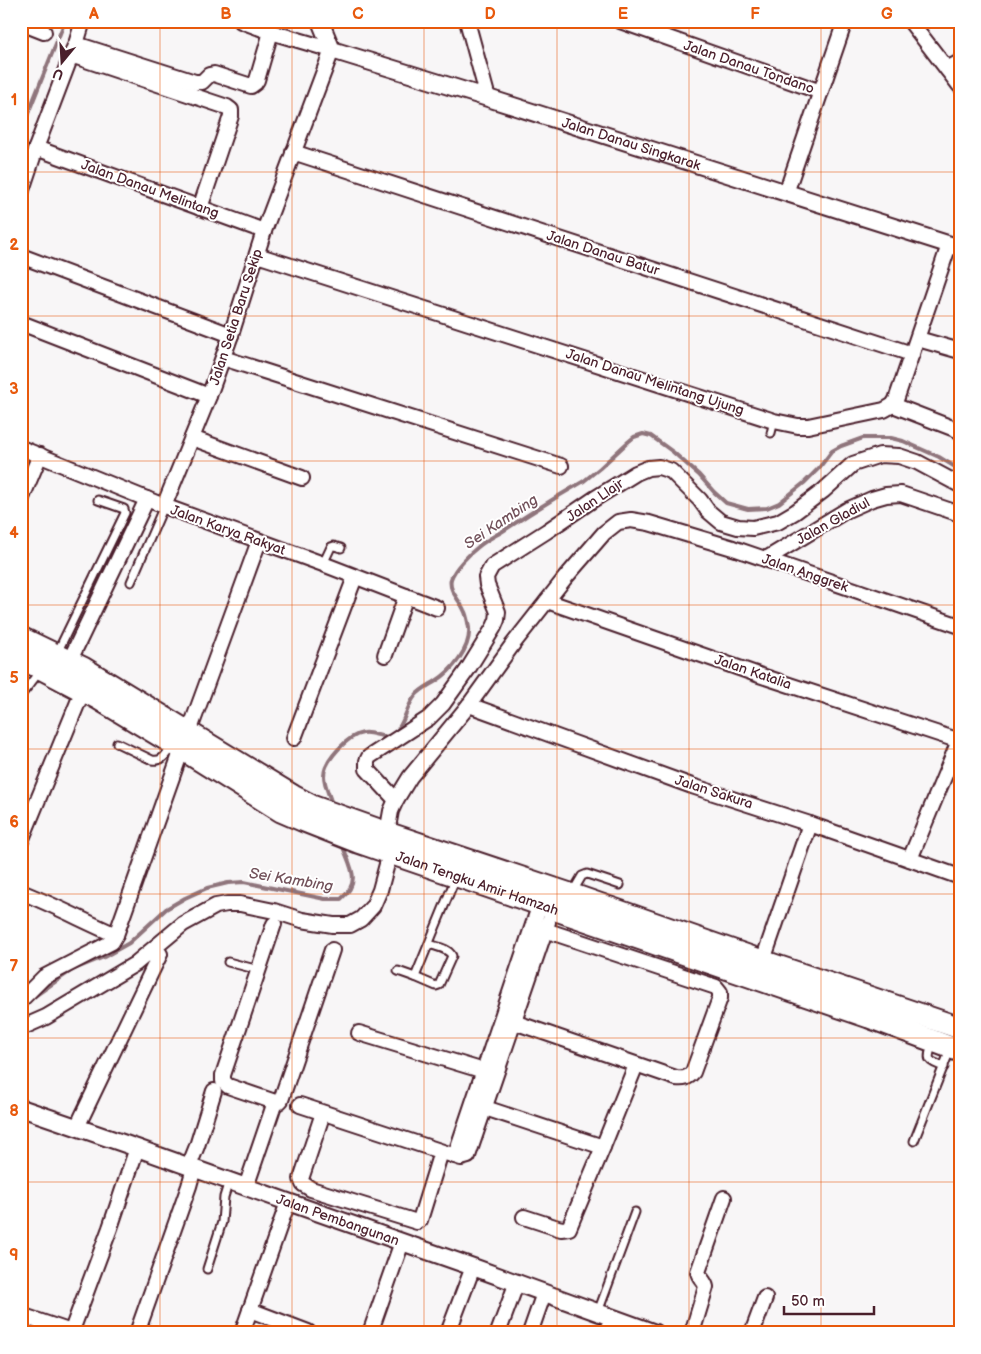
<svg xmlns="http://www.w3.org/2000/svg" width="981" height="1354" viewBox="0 0 981 1354" font-family="'Balsamiq Sans',sans-serif">
  <style>
    .lines { fill: none; stroke-linecap: round; stroke-linejoin: round }
    .stream { stroke: #8f747b; stroke-width: 4 }
    .service-casing { stroke: #4a1f2b; stroke-width: 11 }
    .minor-casing { stroke: #4a1f2b; stroke-width: 18 }
    .tertiary-casing { stroke: #4a1f2b; stroke-width: 20 }
    .primary-casing { stroke: #4a1f2b; stroke-width: 25 }
    .service { stroke: #fff; stroke-width: 7 }
    .minor { stroke: #fff; stroke-width: 14 }
    .tertiary { stroke: #fff; stroke-width: 16 }
    .primary { stroke: #fff; stroke-width: 21 }
    .grid { fill: none; stroke: #e8590c; stroke-width: 1; stroke-opacity: 0.55 }
    .labels { text-anchor: middle; dominant-baseline: central; stroke-width: 4; stroke-linejoin: round; paint-order: stroke }
    .street-label { font-size: 14px; fill: #4a1f2b; stroke: #fff }
    .water-label { font-size: 15px; font-style: italic; fill: #72515a; stroke: #fff }
    .neatline { fill: none; stroke: #e8590c; stroke-width: 2 }
    .grid-label { font-size: 16px; text-anchor: middle; font-weight: bold; fill: #e8590c }
  </style>
  <rect width="100%" height="100%" fill="#f8f6f7"/>
  <filter id="ink" filterUnits="userSpaceOnUse"><feTurbulence type="fractalNoise" baseFrequency=".02" numOctaves="2"/><feDisplacementMap in="SourceGraphic" scale="10" xChannelSelector="R" yChannelSelector="G"/><feConvolveMatrix kernelMatrix="1 2 1 2 8 2 1 2 1" color-interpolation-filters="sRGB"/></filter>
  <g filter="url(#ink)">
    <g class="lines">
      <g class="stream">
        <path d="M 21,131 L 65,21"/>
        <path d="M 332,805 C 330,796 324,785 324,776 C 324,761 348,735 363,733 C 373,731 387,742 395,733 C 405,723 406,707 415,696 C 421,689 428,686 436,681 C 452,671 471,648 469,628 C 468,623 467,615 464,610 C 460,600 448,591 451,579 C 454,569 469,554 478,547 C 486,540 497,535 506,529 C 532,512 558,496 584,481 L 600,468 L 628,442 L 634,437 L 643,434 L 651,436 L 673,452 L 699,475 L 714,492 L 726,503 L 748,509 L 767,508 L 779,503 L 804,483 L 819,468 L 832,451 L 841,446 L 863,438 L 891,438 L 903,441 L 939,457 L 960,470"/>
        <path d="M 29,1000 L 72,970 L 104,957 L 129,943 L 166,909 L 185,898 L 207,888 L 228,883 L 244,882 L 325,899 L 341,899 C 363,881 349,865 342,844"/>
      </g>
      <g class="service-casing">
        <g id="service">
          <path d="M 771,433 L 774,421"/>
          <path d="M 323,564 L 331,547 L 334,546 L 341,548"/>
          <path d="M 131,582 L 164,506"/>
          <path d="M 57,653 L 125,513 L 124,509 L 98,500"/>
          <path d="M 21,695 L 41,670"/>
          <path d="M 117,743 L 152,760 C 163,762 166,754 172,746"/>
          <path d="M 572,893 L 582,876 L 587,874 L 620,885"/>
          <path d="M 429,944 C 437,947 448,948 452,956 L 439,985 L 436,986 L 415,977 L 456,877"/>
          <path d="M 228,962 L 259,970"/>
          <path d="M 398,971 L 415,977"/>
          <path d="M 933,1043 C 927,1060 926,1060 944,1067"/>
          <path d="M 914,1141 L 950,1050"/>
          <path d="M 207,1269 L 222,1222 L 224,1197 L 229,1181"/>
          <path d="M 598,1312 L 635,1212"/>
        </g>
      </g>
      <g class="minor-casing">
        <g id="minor">
          <path d="M 467,21 L 488,98"/>
          <path d="M 620,21 L 821,92"/>
          <path d="M 910,21 L 960,86"/>
          <path d="M 21,23 L 44,32"/>
          <path d="M 657,34 L 662,21"/>
          <path d="M 76,44 L 83,21"/>
          <path d="M 71,55 L 227,107 L 231,110 L 231,116 L 200,208"/>
          <path d="M 947,69 L 960,62"/>
          <path d="M 36,148 L 264,231"/>
          <path d="M 293,152 L 912,354"/>
          <path d="M 21,193 L 36,148 L 74,48 L 76,44 L 195,82 L 202,82 L 209,75 L 214,74 L 251,86 L 255,83 L 257,80 L 271,32"/>
          <path d="M 786,193 L 845,21"/>
          <path d="M 257,255 L 774,421 L 798,426 L 808,426 L 884,410 L 893,405 L 896,400 L 949,245"/>
          <path d="M 21,256 L 231,335"/>
          <path d="M 21,323 L 209,396"/>
          <path d="M 918,339 L 960,351"/>
          <path d="M 223,358 L 561,466"/>
          <path d="M 893,405 L 960,431"/>
          <path d="M 192,438 L 302,478"/>
          <path d="M 21,448 L 164,506 L 323,564 L 437,608"/>
          <path d="M 21,500 L 40,455"/>
          <path d="M 164,506 L 209,396 L 231,335 L 264,231 L 332,50 L 271,32 L 241,21"/>
          <path d="M 766,559 L 847,510 L 872,499 L 886,495 L 901,494 L 960,514"/>
          <path d="M 547,601 L 759,675 L 960,741"/>
          <path d="M 385,655 L 406,596"/>
          <path d="M 69,662 L 147,499"/>
          <path d="M 469,705 L 692,786 L 810,824 L 960,877"/>
          <path d="M 189,732 L 259,541"/>
          <path d="M 294,738 L 355,577"/>
          <path d="M 396,800 L 367,769 L 367,761 L 369,757 L 429,718 L 443,704 L 468,669 L 494,627 L 497,620 L 498,612 L 487,585 L 486,577 L 492,566 L 547,531 L 594,499 L 636,473 L 648,468 L 659,467 L 671,471 L 700,500 L 708,511 L 721,522 L 738,527 L 753,528 L 778,522 L 795,512 L 823,491 L 853,464 L 880,455 L 899,456 L 917,462 L 960,485"/>
          <path d="M 387,833 L 391,811 L 396,800 L 410,777 L 469,705 L 513,644 L 565,578 L 604,533 L 618,522 L 631,520 L 649,523 L 733,548 L 960,626"/>
          <path d="M 21,841 L 83,690"/>
          <path d="M 910,859 L 959,741"/>
          <path d="M 21,892 C 54,905 84,921 116,935 L 112,942 L 44,977 L 21,1000"/>
          <path d="M 274,924 L 223,1075 L 223,1081 L 228,1086 L 275,1102 L 279,1102 L 281,1100 L 332,950"/>
          <path d="M 116,935 L 182,749"/>
          <path d="M 760,969 L 810,824"/>
          <path d="M 514,1022 L 676,1078 C 684,1079 688,1078 693,1072 L 720,998 L 720,992 L 716,987 L 533,926"/>
          <path d="M 21,1028 L 46,1017 L 135,964 L 183,924 L 216,906 L 227,904 L 240,904 L 274,911 L 302,920 L 333,925 L 350,925 L 361,919 L 373,906 L 380,890 L 390,853"/>
          <path d="M 359,1033 L 484,1071"/>
          <path d="M 473,1104 L 603,1147 L 569,1228 L 561,1229 L 524,1217"/>
          <path d="M 300,1105 L 455,1156 L 461,1158 L 468,1156 L 548,922"/>
          <path d="M 323,1113 L 301,1179 L 303,1184 L 311,1189 L 417,1222 L 420,1220 L 441,1152"/>
          <path d="M 77,1127 L 160,954"/>
          <path d="M 603,1147 L 636,1065"/>
          <path d="M 455,1156 L 540,904"/>
          <path d="M 189,1166 L 197,1146 L 214,1091"/>
          <path d="M 246,1187 L 275,1102"/>
          <path d="M 250,1310 L 308,1332"/>
          <path d="M 21,1315 L 71,1332"/>
          <path d="M 71,1333 L 110,1228 L 137,1148"/>
          <path d="M 137,1333 L 189,1186 L 194,1168"/>
          <path d="M 242,1333 L 288,1202"/>
          <path d="M 370,1333 L 402,1242"/>
          <path d="M 448,1333 L 473,1267"/>
          <path d="M 498,1333 L 517,1282"/>
          <path d="M 530,1333 L 544,1293"/>
          <path d="M 605,1333 L 613,1318"/>
          <path d="M 692,1333 L 706,1287 C 705,1281 699,1278 698,1272 L 724,1198"/>
          <path d="M 752,1333 L 765,1298"/>
        </g>
      </g>
      <g class="tertiary-casing">
        <g id="tertiary">
          <path id="s1" d="M 320,21 L 332,50 L 488,98 L 960,248"/>
          <path id="s2" d="M 21,1108 L 137,1148 L 288,1202 L 473,1267 L 655,1333"/>
        </g>
      </g>
      <g class="primary-casing">
        <g id="primary">
          <path d="M 21,638 L 83,668 L 293,796 L 314,807 L 387,833 L 576,896 L 762,961 L 960,1028"/>
          <path id="s3" d="M 21,658 L 99,699 L 182,749 L 281,811 L 302,820 L 358,842 L 869,1017 L 960,1051"/>
        </g>
      </g>
      <use href="#service" class="service"/>
      <use href="#minor" class="minor"/>
      <use href="#tertiary" class="tertiary"/>
      <use href="#primary" class="primary"/>
    </g>
  </g>
  <path class="grid" d="M 160,21 L 160,1333M 292,21 L 292,1333M 424,21 L 424,1333M 557,21 L 557,1333M 689,21 L 689,1333M 821,21 L 821,1333M 21,172 L 960,172M 21,316 L 960,316M 21,461 L 960,461M 21,605 L 960,605M 21,749 L 960,749M 21,894 L 960,894M 21,1038 L 960,1038M 21,1182 L 960,1182"/>
  <g class="labels">
    <g class="street-label">
      <text transform="translate(749 67) rotate(19)">Jalan Danau Tondano</text>
      <text stroke="none"><textPath href="#s1" startOffset="345">Jalan Danau Singkarak</textPath></text>
      <text transform="translate(150 189) rotate(20)">Jalan Danau Melintang</text>
      <text transform="translate(603 253) rotate(18)">Jalan Danau Batur</text>
      <text transform="translate(236 317) rotate(-72)">Jalan Setia Baru Sekip</text>
      <text transform="translate(655 382) rotate(18)">Jalan Danau Melintang Ujung</text>
      <text transform="translate(595 500) rotate(-34)">Jalan Llajr</text>
      <text transform="translate(833 521) rotate(-29)">Jalan Gladiul</text>
      <text transform="translate(228 530) rotate(20)">Jalan Karya Rakyat</text>
      <text transform="translate(805 573) rotate(19)">Jalan Anggrek</text>
      <text transform="translate(753 672) rotate(19)">Jalan Katalia</text>
      <text transform="translate(714 792) rotate(18)">Jalan Sakura</text>
      <text stroke="none"><textPath href="#s3" startOffset="511">Jalan Tengku Amir Hamzah</textPath></text>
      <text stroke="none"><textPath href="#s2" startOffset="336">Jalan Pembangunan</textPath></text>
    </g>
    <g class="water-label">
      <text transform="translate(501 522) rotate(-34)">Sei Kambing</text>
      <text transform="translate(291 880) rotate(9)">Sei Kambing</text>
    </g>
  </g>
  <rect width="981" height="1354" fill="none" stroke="#fff" stroke-width="55"/>
  <g transform="translate(62 62) rotate(198)" stroke="#ffffff" stroke-width="4" paint-order="stroke">
  <path d="M0-4L9 19L0 12L-9 19Z" fill="#4a1f2b"/>
  <text y="-8" font-size="14" font-weight="bold" text-anchor="middle" fill="#4a1f2b">U</text>
  </g>
  <path d="M784 1306v8h90v-8" fill="none" stroke="#4a1f2b" stroke-width="2.5"/>
  <text x="791" y="1306" font-size="15" fill="#4a1f2b" stroke="#ffffff" stroke-width="4" paint-order="stroke">50 m</text>
  <rect x="28" y="28" width="926" height="1298" class="neatline"/>
  <g class="grid-label">
    <text x="94" y="19">A</text>
    <text x="226" y="19">B</text>
    <text x="358" y="19">C</text>
    <text x="490" y="19">D</text>
    <text x="623" y="19">E</text>
    <text x="755" y="19">F</text>
    <text x="887" y="19">G</text>
    <text x="14" y="105">1</text>
    <text x="14" y="250">2</text>
    <text x="14" y="394">3</text>
    <text x="14" y="538">4</text>
    <text x="14" y="683">5</text>
    <text x="14" y="827">6</text>
    <text x="14" y="971">7</text>
    <text x="14" y="1116">8</text>
    <text x="14" y="1260">9</text>
  </g>
</svg>
